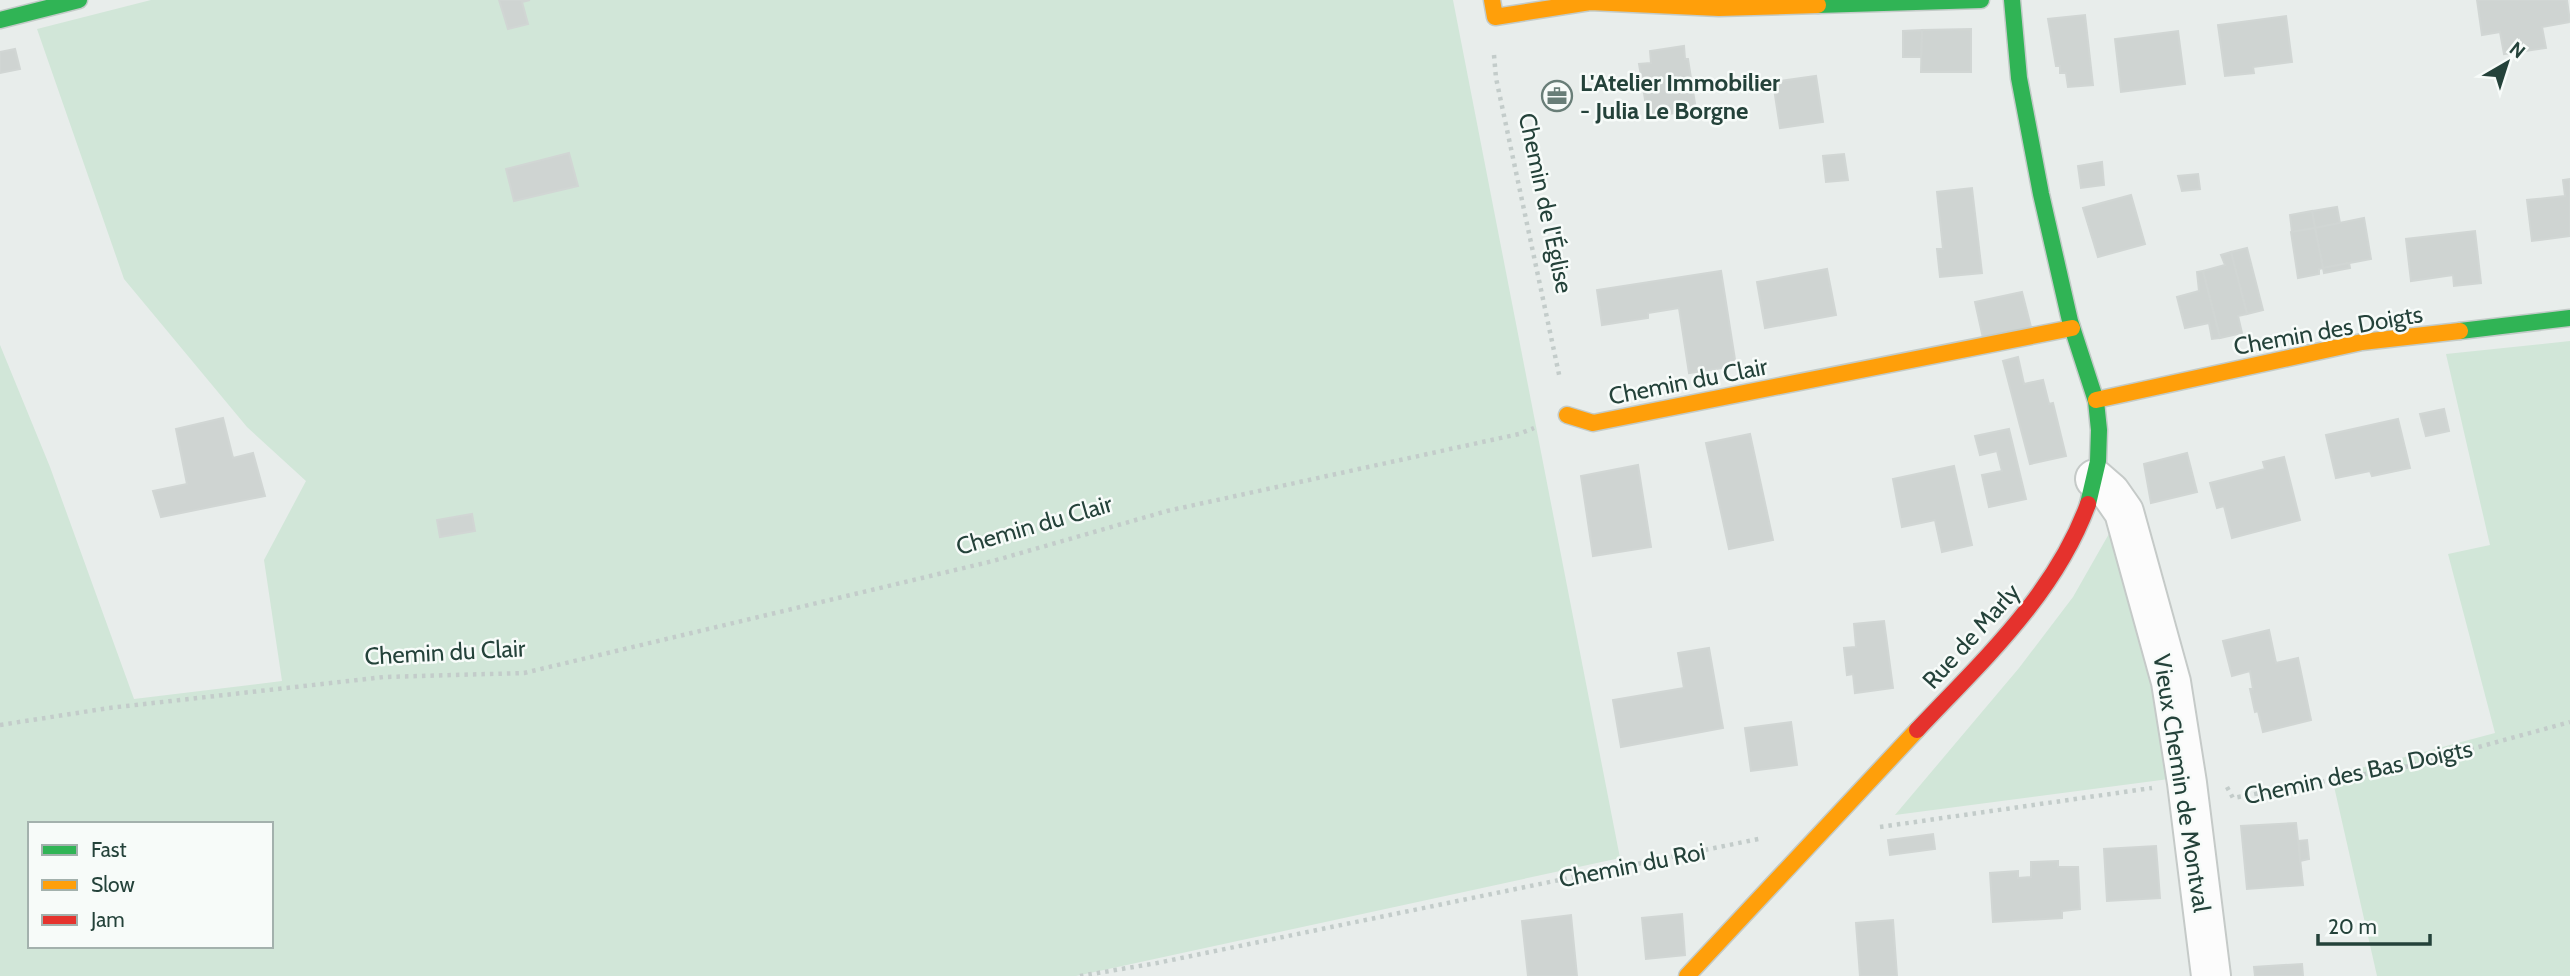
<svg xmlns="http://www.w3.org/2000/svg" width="2570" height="976" viewBox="0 0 2570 976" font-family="Cabin,sans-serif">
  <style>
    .green { fill: #d1e6d8; fill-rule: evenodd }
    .building { fill: #cfd4d2; stroke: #d1d6d4; stroke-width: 2 }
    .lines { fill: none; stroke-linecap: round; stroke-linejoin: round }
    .street-casing { stroke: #c5cac8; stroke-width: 42 }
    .fast-casing { stroke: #c3cbc8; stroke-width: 19 }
    .slow-casing { stroke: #c3cbc8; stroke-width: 19 }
    .jam-casing { stroke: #c3cbc8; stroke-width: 19 }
    .path { stroke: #c3ccca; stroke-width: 4.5; stroke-dasharray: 3.5 5; stroke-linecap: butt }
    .street { stroke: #fcfcfc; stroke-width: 38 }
    .fast { stroke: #30b455; stroke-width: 16 }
    .slow { stroke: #ff9f0a; stroke-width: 16 }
    .jam { stroke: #e5322d; stroke-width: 16 }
    .labels { text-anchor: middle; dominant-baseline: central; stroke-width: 5; stroke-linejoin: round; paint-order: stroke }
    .poi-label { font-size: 24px; font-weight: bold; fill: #24423a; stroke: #f7fbf9; text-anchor: start }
    .street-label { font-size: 24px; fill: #24423a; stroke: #f7fbf9 }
  </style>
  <rect width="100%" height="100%" fill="#e8edeb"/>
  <g class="green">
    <path d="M 151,0 L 1453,0 L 1620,858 L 1076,976 L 0,976 L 0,345 L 50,467 L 134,699 L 282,681 L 264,560 L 306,481 L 247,427 L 124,279 L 37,29 ZM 30,824 L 271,824 L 271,946 L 30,946 Z"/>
    <path d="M 2570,341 L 2570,976 L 2377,976 L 2331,773 L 2375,765 L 2495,733 L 2448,554 L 2490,545 L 2446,354 Z"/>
    <path d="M 2114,525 L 2158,691 L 2169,779 L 1895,815 L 2019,668 L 2073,597 Z"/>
  </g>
  <g class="building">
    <path d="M 499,0 L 530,0 L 522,2 L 528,24 L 508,29 Z"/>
    <path d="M 2477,0 L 2567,0 L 2570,22 L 2542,27 L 2546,48 L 2504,54 L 2500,32 L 2482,35 Z"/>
    <path d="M 2085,15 L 2093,85 L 2068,87 L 2066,73 L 2060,73 L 2060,66 L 2056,66 L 2048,19 Z"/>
    <path d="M 2286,16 L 2292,62 L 2253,67 L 2254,73 L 2225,76 L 2218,25 Z"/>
    <path d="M 1971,29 L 1971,72 L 1921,72 L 1922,30 Z"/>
    <path d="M 1922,30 L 1921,57 L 1903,57 L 1903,31 Z"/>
    <path d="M 2178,31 L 2185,84 L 2121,92 L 2115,39 Z"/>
    <path d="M 1684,46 L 1685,59 L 1688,59 L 1696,110 L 1648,117 L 1639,64 L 1651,63 L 1650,51 Z"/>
    <path d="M 15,49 L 20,69 L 0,73 L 0,52 Z"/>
    <path d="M 1816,76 L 1823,122 L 1780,128 L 1773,82 Z"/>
    <path d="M 569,153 L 578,186 L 514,201 L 506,169 Z"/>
    <path d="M 1844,154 L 1848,180 L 1826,182 L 1823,156 Z"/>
    <path d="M 2102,162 L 2104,185 L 2081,188 L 2078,166 Z"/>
    <path d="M 2198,174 L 2200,189 L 2182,191 L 2178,176 Z"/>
    <path d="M 2570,179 L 2570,236 L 2532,241 L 2527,200 L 2565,196 L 2563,180 Z"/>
    <path d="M 1972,188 L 1982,273 L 1940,277 L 1937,249 L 1943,249 L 1937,192 Z"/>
    <path d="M 2131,195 L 2145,244 L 2098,257 L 2083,208 Z"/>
    <path d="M 2337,207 L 2340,223 L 2315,228 L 2312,211 Z"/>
    <path d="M 2312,211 L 2315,228 L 2292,232 L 2290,215 Z"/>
    <path d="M 2364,218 L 2371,259 L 2323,268 L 2315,228 Z"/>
    <path d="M 2315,228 L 2323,268 L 2319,269 L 2319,274 L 2298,278 L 2291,232 Z"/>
    <path d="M 2475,231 L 2481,283 L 2454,286 L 2453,275 L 2411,281 L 2406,239 Z"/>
    <path d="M 2247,248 L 2263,310 L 2247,314 L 2231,252 Z"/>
    <path d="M 2231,252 L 2247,314 L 2238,316 L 2242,333 L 2220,338 L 2203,271 L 2225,265 L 2221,255 Z"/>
    <path d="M 2349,263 L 2350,268 L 2324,273 L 2323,268 Z"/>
    <path d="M 1827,269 L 1836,315 L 1765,328 L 1757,282 Z"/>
    <path d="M 1721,271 L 1736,366 L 1689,373 L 1679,308 L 1648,313 L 1648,318 L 1602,325 L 1597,290 Z"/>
    <path d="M 2203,271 L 2220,338 L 2212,339 L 2209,323 L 2185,328 L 2177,297 L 2199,291 L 2197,272 Z"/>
    <path d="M 2022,292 L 2031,327 L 1983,338 L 1975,302 Z"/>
    <path d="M 2018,357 L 2024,384 L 2043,380 L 2049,404 L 2053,403 L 2066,456 L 2030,464 L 2003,361 Z"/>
    <path d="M 2444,409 L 2449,431 L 2426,436 L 2420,414 Z"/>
    <path d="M 223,418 L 233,458 L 253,453 L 265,496 L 161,517 L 153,491 L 187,484 L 176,429 Z"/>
    <path d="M 2398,419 L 2410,468 L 2372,476 L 2370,471 L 2336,478 L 2326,435 Z"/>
    <path d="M 2009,429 L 2026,499 L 1989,507 L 1982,475 L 2002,471 L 1997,451 L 1980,455 L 1975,436 Z"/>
    <path d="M 1750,434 L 1773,540 L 1729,549 L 1706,443 Z"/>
    <path d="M 2187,453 L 2197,492 L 2151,503 L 2144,464 Z"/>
    <path d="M 2284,457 L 2300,520 L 2232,538 L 2224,506 L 2217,508 L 2210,483 L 2265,469 L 2263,462 Z"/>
    <path d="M 1638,465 L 1651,547 L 1593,556 L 1581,476 Z"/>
    <path d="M 1954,466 L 1972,545 L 1942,552 L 1935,520 L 1902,527 L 1893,479 Z"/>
    <path d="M 472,514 L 475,531 L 440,537 L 437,520 Z"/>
    <path d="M 1884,621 L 1893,688 L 1855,693 L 1853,674 L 1847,675 L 1844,648 L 1856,647 L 1854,624 Z"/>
    <path d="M 2269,630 L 2276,663 L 2298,658 L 2311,720 L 2263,732 L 2258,711 L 2255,712 L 2250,689 L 2253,689 L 2250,671 L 2232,676 L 2223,641 Z"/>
    <path d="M 1709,648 L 1723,728 L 1621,747 L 1613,700 L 1684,688 L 1678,653 Z"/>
    <path d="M 1791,722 L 1797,765 L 1751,771 L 1745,728 Z"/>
    <path d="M 2296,823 L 2303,885 L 2247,889 L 2241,826 Z"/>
    <path d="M 1933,834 L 1935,849 L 1890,855 L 1888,840 Z"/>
    <path d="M 2307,840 L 2309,859 L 2300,861 L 2299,841 Z"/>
    <path d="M 2156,846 L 2160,898 L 2107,901 L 2104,849 Z"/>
    <path d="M 2058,861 L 2058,867 L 2078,867 L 2080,909 L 2062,911 L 2062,918 L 1993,922 L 1990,873 L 2018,871 L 2018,878 L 2031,877 L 2031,862 Z"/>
    <path d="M 1682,914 L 1685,955 L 1646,959 L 1642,918 Z"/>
    <path d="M 1571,915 L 1577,976 L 1528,976 L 1522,921 Z"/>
    <path d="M 1893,920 L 1897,976 L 1860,976 L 1856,923 Z"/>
    <path d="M 2302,964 L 2303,976 L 2255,976 L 2254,967 Z"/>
  </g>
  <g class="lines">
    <g class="street-casing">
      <path id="street" d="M 2095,479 L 2110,492 L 2124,512 L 2171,682 L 2187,783 L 2211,976"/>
    </g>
    <g class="fast-casing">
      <g id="fast">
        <path d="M 2012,0 L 2019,78 L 2041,194 L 2070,321 L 2096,401 L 2099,430 L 2098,461 L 2088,504"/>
        <path d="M 1818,5 L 1981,0"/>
        <path d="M 0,20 L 79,0"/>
        <path d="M 2460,331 L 2570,318"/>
      </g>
    </g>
    <g class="slow-casing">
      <g id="slow">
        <path d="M 1492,0 L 1495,17 L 1590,2 L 1719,8 L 1818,5"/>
        <path d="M 2096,400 L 2362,342 L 2460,331"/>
        <path d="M 1567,415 L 1593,423 L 2072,328"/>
        <path d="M 1687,976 L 1917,730"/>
      </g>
    </g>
    <g class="jam-casing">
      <path id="jam" d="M 1917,730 C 1982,661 2055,595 2088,504"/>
    </g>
    <g class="path">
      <path d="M 1494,55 L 1496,78 L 1560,379"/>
      <path d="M 0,725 L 109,708 L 384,677 L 524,673 L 993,561 L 1167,511 L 1519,434 L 1534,428"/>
      <path d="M 2227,787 L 2233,798 L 2409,766 L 2570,722"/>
      <path d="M 1880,827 L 2152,788"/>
      <path d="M 1080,976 L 1157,963 L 1763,838"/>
    </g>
    <use href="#street" class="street"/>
    <use href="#fast" class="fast"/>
    <use href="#slow" class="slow"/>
    <use href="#jam" class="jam"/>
  </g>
  <defs>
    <g id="office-ring" transform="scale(1.575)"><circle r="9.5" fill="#f7fbf9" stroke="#697e78" stroke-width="1.5"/><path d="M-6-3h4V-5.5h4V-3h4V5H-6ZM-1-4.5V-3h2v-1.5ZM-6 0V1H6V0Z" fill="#697e78"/></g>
  </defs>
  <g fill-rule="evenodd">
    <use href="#office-ring" x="1557" y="96"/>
  </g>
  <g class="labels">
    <g class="poi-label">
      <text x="1580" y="82">L'Atelier Immobilier<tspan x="1580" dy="28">- Julia Le Borgne</tspan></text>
    </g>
    <g class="street-label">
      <text transform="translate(1546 203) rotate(78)">Chemin de l'Église</text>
      <text transform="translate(2328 330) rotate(-10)">Chemin des Doigts</text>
      <text transform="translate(1688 381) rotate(-11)">Chemin du Clair</text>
      <text transform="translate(1034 525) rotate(-16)">Chemin du Clair</text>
      <text transform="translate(1971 636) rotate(-48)">Rue de Marly</text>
      <text transform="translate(445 652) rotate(-3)">Chemin du Clair</text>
      <text transform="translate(2358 772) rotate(-12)">Chemin des Bas Doigts</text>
      <text transform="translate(2182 783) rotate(81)">Vieux Chemin de Montval</text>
      <text transform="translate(1632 865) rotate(-11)">Chemin du Roi</text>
    </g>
  </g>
  <rect x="28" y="822" width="245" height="126" fill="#f7fbf9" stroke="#a3b1ad" stroke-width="2"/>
  <rect x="42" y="845" width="35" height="10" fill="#30b455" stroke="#a3b1ad" stroke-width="2"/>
  <text x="91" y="857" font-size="21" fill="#24423a">Fast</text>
  <rect x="42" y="880" width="35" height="10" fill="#ff9f0a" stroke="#a3b1ad" stroke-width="2"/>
  <text x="91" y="892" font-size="21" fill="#24423a">Slow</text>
  <rect x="42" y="915" width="35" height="10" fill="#e5322d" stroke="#a3b1ad" stroke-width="2"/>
  <text x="91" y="927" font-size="21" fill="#24423a">Jam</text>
  <g transform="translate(2507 63) rotate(39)" stroke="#f7fbf9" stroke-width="5" paint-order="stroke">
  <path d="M0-5L12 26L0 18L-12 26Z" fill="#24423a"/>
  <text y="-10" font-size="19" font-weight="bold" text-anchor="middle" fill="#24423a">N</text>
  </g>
  <path d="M2318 934v10h112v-10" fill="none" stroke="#24423a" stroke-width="3.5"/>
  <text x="2328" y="934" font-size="21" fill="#24423a" stroke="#f7fbf9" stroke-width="5" paint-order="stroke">20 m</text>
</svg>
